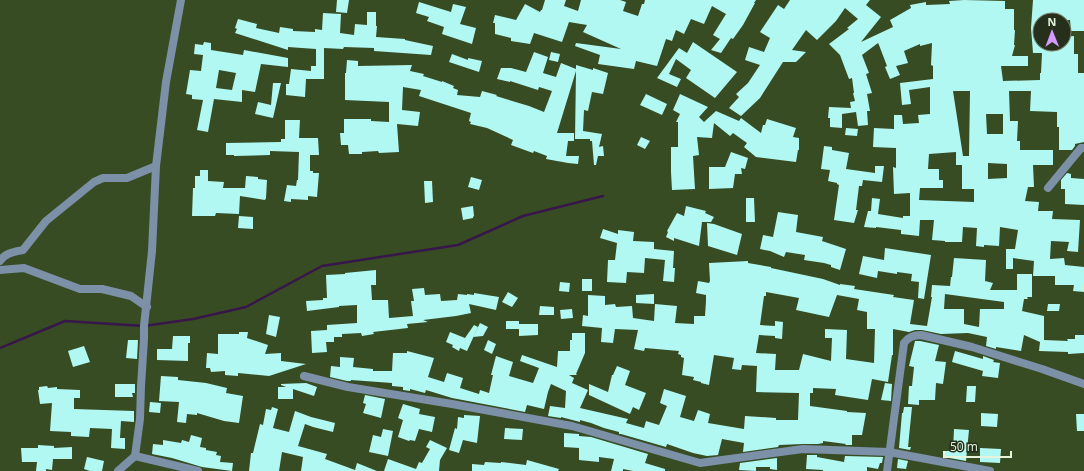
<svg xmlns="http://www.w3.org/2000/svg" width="1084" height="471" viewBox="0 0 1084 471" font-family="'Open Sans',sans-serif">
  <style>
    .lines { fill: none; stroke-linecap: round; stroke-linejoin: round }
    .stream { stroke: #37174a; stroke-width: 2.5 }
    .building { fill: #b1f8f3; fill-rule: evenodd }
    .minor { stroke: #7c90a7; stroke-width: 8 }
  </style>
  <rect width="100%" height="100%" fill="#374c23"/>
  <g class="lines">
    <path class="stream" d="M 0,348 L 65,321 L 144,326 L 193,319 L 246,307 L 322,266 L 458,245 L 523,216 L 603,196"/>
  </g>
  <g class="building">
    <path d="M 337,0 L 349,0 L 347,13 L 336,12 Z"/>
    <path d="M 545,0 L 566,0 L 564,6 L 578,11 L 581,0 L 620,0 L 626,2 L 623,11 L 638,16 L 642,4 L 644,4 L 645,0 L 756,0 L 754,3 L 755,3 L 743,25 L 733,39 L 731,38 L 721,53 L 711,50 L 720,39 L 713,35 L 726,14 L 712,6 L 704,24 L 691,19 L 684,34 L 676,30 L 672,41 L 666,39 L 657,66 L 636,61 L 634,69 L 598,64 L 600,55 L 575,46 L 576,43 L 621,49 L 583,32 L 587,25 L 569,22 L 562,42 L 534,33 L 530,44 L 511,41 L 511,38 L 495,34 L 495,23 L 493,23 L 495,15 L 516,20 L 525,4 L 540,12 L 541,10 L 542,10 Z"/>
    <path d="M 790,0 L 870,0 L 866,5 L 881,17 L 861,42 L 893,27 L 890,20 L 911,8 L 910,5 L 926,2 L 926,5 L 950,4 L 949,1 L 964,0 L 1005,1 L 1005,9 L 1014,9 L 1014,30 L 1015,30 L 1014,45 L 1015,45 L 1012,56 L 1028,56 L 1028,66 L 1001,66 L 1003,81 L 1040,80 L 1040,73 L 1041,73 L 1042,53 L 1033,53 L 1031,28 L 1033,0 L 1084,0 L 1084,31 L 1071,31 L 1070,20 L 1038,20 L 1038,35 L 1040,35 L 1040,44 L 1064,44 L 1064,37 L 1074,36 L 1074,54 L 1078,54 L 1078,73 L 1084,73 L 1084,142 L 1075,144 L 1075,146 L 1072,150 L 1059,150 L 1059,127 L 1057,127 L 1057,112 L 1030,111 L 1031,91 L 1009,91 L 1010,121 L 1018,121 L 1017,141 L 1020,141 L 1020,150 L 1053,150 L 1053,165 L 1033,165 L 1034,187 L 1028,187 L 1025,201 L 1039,202 L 1038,211 L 1053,211 L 1052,219 L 1080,220 L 1078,252 L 1067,251 L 1069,242 L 1051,241 L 1050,259 L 1064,258 L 1065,265 L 1084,267 L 1084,292 L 1073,291 L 1074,285 L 1055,285 L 1055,276 L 1033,276 L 1034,261 L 1013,258 L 1013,269 L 1006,269 L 1006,249 L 1015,249 L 1018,230 L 1000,227 L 999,246 L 984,245 L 984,247 L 976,246 L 977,228 L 963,227 L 962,242 L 945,242 L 945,241 L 932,240 L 934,220 L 920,220 L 919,236 L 901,234 L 901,230 L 876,227 L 876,228 L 864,227 L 868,211 L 871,211 L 872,198 L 880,199 L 878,214 L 903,218 L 903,216 L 910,216 L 910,193 L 894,194 L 893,167 L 896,168 L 896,148 L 873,147 L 874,128 L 894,129 L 894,115 L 902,115 L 903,124 L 919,123 L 918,115 L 930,114 L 930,87 L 909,90 L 911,104 L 902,105 L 900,83 L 933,79 L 933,66 L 931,65 L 932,43 L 920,46 L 920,44 L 904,51 L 908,63 L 896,66 L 900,75 L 890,79 L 885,67 L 887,66 L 879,45 L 878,43 L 862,55 L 869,73 L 866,74 L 872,93 L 867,94 L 870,111 L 867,111 L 868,125 L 858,126 L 856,112 L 842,114 L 842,128 L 830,127 L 830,118 L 828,118 L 829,107 L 851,108 L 850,102 L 855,101 L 853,93 L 854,93 L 852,78 L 849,79 L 840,55 L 829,44 L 849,29 L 847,28 L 858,19 L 845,8 L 836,21 L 817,40 L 806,30 L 792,50 L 806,52 L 796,62 L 783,62 L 760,98 L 741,116 L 729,108 L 739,97 L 736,94 L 748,83 L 760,65 L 745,60 L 749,47 L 764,52 L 770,38 L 760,32 L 778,5 L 784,9 ZM 953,91 L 970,91 L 969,156 L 963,156 ZM 986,114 L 1003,114 L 1003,134 L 987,134 ZM 956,152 L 956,165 L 962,165 L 962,189 L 974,189 L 974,202 L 919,200 L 920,188 L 943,188 L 943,180 L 939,180 L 939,169 L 928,169 L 929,154 ZM 988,163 L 1007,164 L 1007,178 L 988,179 Z"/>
    <path d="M 419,2 L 451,12 L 453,4 L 466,7 L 460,24 L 476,28 L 472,44 L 442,34 L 444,27 L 427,21 L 429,17 L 416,13 Z"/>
    <path d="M 367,12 L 376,12 L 376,26 L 377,26 L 376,37 L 405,39 L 405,40 L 433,46 L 431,55 L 374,51 L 374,48 L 344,47 L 343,49 L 324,48 L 324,79 L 306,79 L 305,97 L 286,95 L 286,84 L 289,84 L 291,69 L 311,71 L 311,66 L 316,66 L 316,49 L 288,47 L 288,50 L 235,33 L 237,29 L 235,28 L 238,19 L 257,24 L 256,28 L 279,33 L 280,27 L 293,29 L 293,31 L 315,32 L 315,29 L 322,30 L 323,13 L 341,14 L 340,33 L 354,35 L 355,24 L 367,25 Z"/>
    <path d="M 204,42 L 211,43 L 211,50 L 243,55 L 244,50 L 288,58 L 288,67 L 261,64 L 255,92 L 242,90 L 242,102 L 214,99 L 208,132 L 197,130 L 203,100 L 192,99 L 192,95 L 186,94 L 190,70 L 201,71 L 203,55 L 194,54 L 195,44 L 203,45 ZM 219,70 L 236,73 L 232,90 L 216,88 Z"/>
    <path d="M 693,42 L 737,72 L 715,98 L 686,78 L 691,70 L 676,59 L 669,74 L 681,79 L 677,87 L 657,78 L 679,48 L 687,53 Z"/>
    <path d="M 534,52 L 548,57 L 543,73 L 556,77 L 561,63 L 576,69 L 576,65 L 593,70 L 593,68 L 608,73 L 603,94 L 592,92 L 588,111 L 584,110 L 583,131 L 602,134 L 599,147 L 603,146 L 604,156 L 598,156 L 596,165 L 594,165 L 592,141 L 590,141 L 590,139 L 575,139 L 576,71 L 557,133 L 574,133 L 574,141 L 568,141 L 566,156 L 579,156 L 578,164 L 568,163 L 546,159 L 547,156 L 534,151 L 533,153 L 511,145 L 513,140 L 487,128 L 470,124 L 471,122 L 469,121 L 471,113 L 419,96 L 421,90 L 403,87 L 402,110 L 420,112 L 418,126 L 397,124 L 399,152 L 379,153 L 378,151 L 362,152 L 362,154 L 349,154 L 348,145 L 341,145 L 340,133 L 344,133 L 344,119 L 371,119 L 371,121 L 389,122 L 389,102 L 345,100 L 345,73 L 346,73 L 347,60 L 358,61 L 358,66 L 412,65 L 410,71 L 424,74 L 423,76 L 442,82 L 442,81 L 454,86 L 453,88 L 458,90 L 457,95 L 480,97 L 482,91 L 497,95 L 496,96 L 529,106 L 544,112 L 552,91 L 539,87 L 538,90 L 510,81 L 510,82 L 497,79 L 501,68 L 511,68 L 526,72 Z"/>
    <path d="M 551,52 L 560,54 L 558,62 L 549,60 Z"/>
    <path d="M 452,54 L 468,60 L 468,58 L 482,61 L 479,72 L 449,62 Z"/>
    <path d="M 273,83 L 281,83 L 273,118 L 255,114 L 258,102 L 271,105 Z"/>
    <path d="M 646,94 L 667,104 L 662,115 L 640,105 Z"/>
    <path d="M 680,94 L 708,107 L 699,117 L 704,122 L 716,111 L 739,121 L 741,118 L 761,133 L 763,125 L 765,125 L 767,119 L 796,128 L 793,137 L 799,138 L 799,150 L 798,150 L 796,162 L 756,157 L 744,147 L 747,143 L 733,133 L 730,136 L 714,123 L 712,138 L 697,137 L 699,155 L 693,156 L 695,189 L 672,190 L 671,172 L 671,147 L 678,147 L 678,122 L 676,122 L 680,114 L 673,110 Z"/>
    <path d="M 285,120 L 300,120 L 299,138 L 318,138 L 319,155 L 310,155 L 310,171 L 313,171 L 313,173 L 319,173 L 317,197 L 308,196 L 308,200 L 291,199 L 291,202 L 284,201 L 287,185 L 296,186 L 297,180 L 298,180 L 299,152 L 270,151 L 270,155 L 234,156 L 234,155 L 226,155 L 226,143 L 281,142 L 281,139 L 285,139 Z"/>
    <path d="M 846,128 L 858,129 L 857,136 L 845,135 Z"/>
    <path d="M 641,137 L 650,141 L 645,149 L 637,145 Z"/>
    <path d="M 824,146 L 832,147 L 832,150 L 849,153 L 846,169 L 875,173 L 875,166 L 884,166 L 882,182 L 863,180 L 862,186 L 859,186 L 856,210 L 858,210 L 854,223 L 834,220 L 839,185 L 837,184 L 837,183 L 828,181 L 830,170 L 821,169 Z"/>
    <path d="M 731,152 L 748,158 L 745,169 L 741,168 L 742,174 L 735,174 L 733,188 L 709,189 L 709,167 L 725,167 Z"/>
    <path d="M 200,170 L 208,170 L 208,181 L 224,182 L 223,188 L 245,188 L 246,176 L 258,177 L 258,179 L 267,180 L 266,198 L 265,200 L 240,196 L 239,214 L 216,213 L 215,216 L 192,216 L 193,188 L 195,188 L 195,176 L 200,176 Z"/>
    <path d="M 1067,173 L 1071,174 L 1071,178 L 1084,179 L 1084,205 L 1065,204 L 1065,189 L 1061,189 L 1061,180 Z"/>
    <path d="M 471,177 L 482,180 L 479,190 L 468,187 Z"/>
    <path d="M 424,181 L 432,181 L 433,202 L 425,203 Z"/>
    <path d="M 746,198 L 754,198 L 755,222 L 746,222 Z"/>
    <path d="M 473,206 L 474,216 L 473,217 L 473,218 L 463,220 L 461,208 Z"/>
    <path d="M 686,206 L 706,211 L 705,213 L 714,217 L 711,222 L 702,222 L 699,246 L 674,238 L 674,241 L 666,237 L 668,232 L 667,231 L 677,213 L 684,216 Z"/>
    <path d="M 778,212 L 798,215 L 796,232 L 823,237 L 822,241 L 846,249 L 840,270 L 831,267 L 831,265 L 824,263 L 804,260 L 805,255 L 786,252 L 784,257 L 770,251 L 760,249 L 763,235 L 773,237 Z"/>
    <path d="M 239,216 L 253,217 L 253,229 L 238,228 Z"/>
    <path d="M 707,223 L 714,224 L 742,234 L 737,255 L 708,246 Z"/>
    <path d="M 603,229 L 618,234 L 618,230 L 634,232 L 633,241 L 654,242 L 654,249 L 674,251 L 673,268 L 675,268 L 674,282 L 663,281 L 665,260 L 645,258 L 644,273 L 627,272 L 626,283 L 607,282 L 608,260 L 615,260 L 617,243 L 600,238 Z"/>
    <path d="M 885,248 L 931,255 L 924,299 L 918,298 L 919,282 L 911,281 L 912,274 L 897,272 L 897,274 L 878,271 L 877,278 L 859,274 L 863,256 L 884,260 Z"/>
    <path d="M 954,258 L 986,260 L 985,281 L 993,283 L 990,290 L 1017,290 L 1017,274 L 1032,274 L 1032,297 L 1027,297 L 1028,299 L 1024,299 L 1022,311 L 1044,316 L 1044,340 L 1068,341 L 1067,339 L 1075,339 L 1075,335 L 1084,335 L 1084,353 L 1068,354 L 1068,352 L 1039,351 L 1040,342 L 1024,335 L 1021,351 L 996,347 L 996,349 L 986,346 L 987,337 L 968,333 L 941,334 L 922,330 L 915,330 L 909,332 L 893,329 L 893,355 L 892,355 L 888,382 L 872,379 L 868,400 L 835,395 L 836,389 L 813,388 L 813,393 L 810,393 L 810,406 L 847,411 L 847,412 L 866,413 L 862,435 L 852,435 L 852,445 L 845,445 L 846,444 L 823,441 L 823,443 L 818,444 L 803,444 L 779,445 L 778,447 L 743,452 L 744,443 L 722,439 L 718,455 L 707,456 L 693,453 L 667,444 L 666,447 L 621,434 L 619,434 L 619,432 L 604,428 L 591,423 L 580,420 L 580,422 L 561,417 L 561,418 L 548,416 L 550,406 L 565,408 L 566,391 L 551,384 L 548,392 L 544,409 L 527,405 L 525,412 L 452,398 L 426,390 L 425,393 L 410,389 L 410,391 L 403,390 L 403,387 L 392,386 L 392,383 L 351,380 L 351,381 L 347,381 L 330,377 L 331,366 L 340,367 L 340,357 L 354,358 L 353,367 L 373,369 L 373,371 L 392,371 L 393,353 L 407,353 L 407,351 L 434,358 L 428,377 L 444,382 L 447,373 L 463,378 L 460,388 L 479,394 L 480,390 L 489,393 L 493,375 L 491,375 L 496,356 L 513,362 L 509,376 L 533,383 L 539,368 L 520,361 L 522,355 L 557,367 L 558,351 L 570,351 L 570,340 L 572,340 L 572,333 L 585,333 L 585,353 L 576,374 L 577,375 L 569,375 L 574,378 L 572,383 L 588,390 L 580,408 L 628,419 L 626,423 L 644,428 L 646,421 L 659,425 L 667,406 L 660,403 L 664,389 L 686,396 L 680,417 L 694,421 L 698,410 L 710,414 L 708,423 L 744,429 L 745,416 L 776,418 L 776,420 L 798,420 L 799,393 L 756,392 L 757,366 L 742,365 L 741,370 L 732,369 L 734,358 L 714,355 L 709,385 L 701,383 L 701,382 L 693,380 L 694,377 L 682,375 L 684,358 L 681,357 L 681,355 L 678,354 L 679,351 L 645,348 L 644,351 L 634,349 L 638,330 L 615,329 L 613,343 L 601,342 L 602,328 L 582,326 L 583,315 L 588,316 L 588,295 L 605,296 L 605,305 L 615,304 L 616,307 L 632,306 L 633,318 L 654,321 L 655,304 L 677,306 L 675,323 L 694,324 L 694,316 L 705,316 L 706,301 L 706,295 L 696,293 L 698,281 L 709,283 L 710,281 L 709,263 L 748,261 L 748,263 L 771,267 L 771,268 L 823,279 L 840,285 L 840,284 L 855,286 L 854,289 L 894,295 L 893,297 L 914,300 L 910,324 L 927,326 L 932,297 L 931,297 L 932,285 L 950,286 L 951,277 L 952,277 ZM 766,292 L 799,298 L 796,310 L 829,317 L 837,295 L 859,299 L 857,310 L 867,312 L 867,329 L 875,329 L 874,363 L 846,359 L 847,330 L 825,329 L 825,338 L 832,338 L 831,361 L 803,354 L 799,370 L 775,370 L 776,354 L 756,353 L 759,335 L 775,336 L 775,338 L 782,339 L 783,322 L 775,321 L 775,326 L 760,325 L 764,296 L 766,296 ZM 945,294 L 1004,302 L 1004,309 L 980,309 L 979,327 L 964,324 L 964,309 L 944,309 Z"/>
    <path d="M 376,270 L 376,285 L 371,285 L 372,300 L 388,300 L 389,318 L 413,316 L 411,301 L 414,301 L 412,289 L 424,288 L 425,295 L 440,294 L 441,301 L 457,300 L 458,294 L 467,295 L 467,294 L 474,295 L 474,293 L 499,297 L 496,310 L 469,304 L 471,313 L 456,316 L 423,320 L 428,322 L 407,324 L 408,328 L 373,332 L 374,334 L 362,336 L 361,333 L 342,334 L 342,337 L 334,337 L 334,342 L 326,342 L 327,352 L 312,353 L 311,331 L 327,330 L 327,325 L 357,323 L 357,305 L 339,306 L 339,307 L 307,311 L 306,301 L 323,300 L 323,298 L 327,298 L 326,275 L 345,274 L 345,273 Z"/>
    <rect x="582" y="279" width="10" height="12"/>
    <path d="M 560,282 L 570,283 L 569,292 L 559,291 Z"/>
    <path d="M 508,292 L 518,298 L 512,307 L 502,302 Z"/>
    <path d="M 654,294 L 654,304 L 636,303 L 636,295 Z"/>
    <path d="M 1048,304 L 1060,304 L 1059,311 L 1047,311 Z"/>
    <path d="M 540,306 L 554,307 L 554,315 L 539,315 Z"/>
    <path d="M 572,309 L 573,318 L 561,319 L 560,310 Z"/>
    <path d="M 269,315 L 280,317 L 276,337 L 266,334 Z"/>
    <rect x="506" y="321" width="13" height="8"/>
    <path d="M 480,323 L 488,327 L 483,336 L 473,337 Z"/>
    <path d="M 519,324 L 538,324 L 538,335 L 519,336 Z"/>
    <path d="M 474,325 L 478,327 L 467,351 L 460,348 L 459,351 L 452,347 L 453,345 L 446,342 L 450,332 L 465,338 Z"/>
    <path d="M 239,332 L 248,332 L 247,338 L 268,345 L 265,354 L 281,353 L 281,361 L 306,364 L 269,376 L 238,373 L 238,376 L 225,375 L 225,371 L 211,372 L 210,368 L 206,368 L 207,353 L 218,354 L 218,334 L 239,334 Z"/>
    <path d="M 173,336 L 190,336 L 190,343 L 188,343 L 188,361 L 157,360 L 157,349 L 172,349 Z"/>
    <path d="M 128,340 L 138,340 L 137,359 L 126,358 Z"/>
    <path d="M 488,340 L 496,344 L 492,354 L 484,350 Z"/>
    <path d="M 915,341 L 920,341 L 939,345 L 935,361 L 946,362 L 943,384 L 936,383 L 935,400 L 919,400 L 919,405 L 908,404 L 909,386 L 912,386 L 914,367 L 909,366 Z"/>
    <path d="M 84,346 L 90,362 L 73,367 L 68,351 Z"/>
    <path d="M 955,351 L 983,359 L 983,356 L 994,360 L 993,362 L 1000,363 L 998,378 L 982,376 L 983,371 L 952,362 Z"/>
    <path d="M 617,366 L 630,371 L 625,385 L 646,393 L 639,410 L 633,407 L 630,414 L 589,395 L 589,384 L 608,392 L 612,375 L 613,375 Z"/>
    <path d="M 161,376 L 178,377 L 178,380 L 206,383 L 227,388 L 226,393 L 243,396 L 239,423 L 224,421 L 197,413 L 197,415 L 187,414 L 186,423 L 177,422 L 179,402 L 159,401 Z"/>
    <path d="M 306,383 L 317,387 L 314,396 L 293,389 L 293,399 L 278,399 L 278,387 L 286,387 L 281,385 L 281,384 Z"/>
    <path d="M 885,383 L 892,384 L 891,401 L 881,400 Z"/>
    <path d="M 115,384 L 135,384 L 135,393 L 132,393 L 133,397 L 115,397 Z"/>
    <path d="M 47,386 L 48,388 L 57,387 L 57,389 L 80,390 L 80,398 L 74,398 L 74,409 L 134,411 L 134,422 L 121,421 L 120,438 L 125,438 L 125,449 L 111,448 L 112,429 L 90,428 L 89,437 L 71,436 L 71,432 L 50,431 L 52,403 L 40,404 L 38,390 L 39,390 L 39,387 Z"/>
    <path d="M 967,386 L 976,386 L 975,402 L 966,402 Z"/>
    <path d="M 365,395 L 385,399 L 381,418 L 363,413 L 366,404 L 363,403 Z"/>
    <path d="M 150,402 L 161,403 L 160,413 L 149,412 Z"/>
    <path d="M 403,404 L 420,409 L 419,414 L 435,417 L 432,432 L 419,429 L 415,441 L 410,440 L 409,441 L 398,437 L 403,420 L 398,418 Z"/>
    <path d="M 272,407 L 278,409 L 273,428 L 289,432 L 295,411 L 311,417 L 335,423 L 333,432 L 313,427 L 305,424 L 298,446 L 327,454 L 325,459 L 355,470 L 357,463 L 377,471 L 301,471 L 303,457 L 282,452 L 279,471 L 249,471 L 251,453 L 253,453 L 260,424 L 263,425 L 266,409 L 271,410 Z"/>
    <path d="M 904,407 L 912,407 L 908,447 L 911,447 L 910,450 L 899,448 L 902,413 L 903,413 Z"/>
    <path d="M 981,413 L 998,414 L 997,427 L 981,426 Z"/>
    <path d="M 1076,414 L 1084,414 L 1084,431 L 1077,431 Z"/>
    <path d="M 464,415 L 480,416 L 477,443 L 463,440 L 459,453 L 449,450 L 455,428 L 457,429 L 458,417 L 464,418 Z"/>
    <path d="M 505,428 L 523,429 L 522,440 L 504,439 Z"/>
    <path d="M 383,429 L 393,431 L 388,456 L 369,452 L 373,435 L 381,437 Z"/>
    <path d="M 954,429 L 969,430 L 966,461 L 944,457 L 944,451 L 953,451 Z"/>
    <path d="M 564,433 L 579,434 L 579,436 L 591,437 L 648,454 L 645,463 L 665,469 L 665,471 L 633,471 L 623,469 L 623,471 L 611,471 L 614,459 L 599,457 L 599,462 L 579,460 L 579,448 L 564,447 Z"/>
    <path d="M 191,435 L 202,438 L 200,447 L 206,448 L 206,450 L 217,452 L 216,455 L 221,456 L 220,462 L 233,463 L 232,471 L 202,467 L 172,458 L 152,454 L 153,444 L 163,445 L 163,440 L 181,443 L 182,440 L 189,442 Z"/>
    <path d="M 430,440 L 447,448 L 440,460 L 439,471 L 384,471 L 388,459 L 416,469 L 419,462 L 422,463 L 430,449 L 426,447 Z"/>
    <path d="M 38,445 L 54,446 L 54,448 L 72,447 L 72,459 L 53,459 L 52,470 L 46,469 L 46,471 L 36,471 L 37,462 L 22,462 L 21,448 L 38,448 Z"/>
    <path d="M 980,448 L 1001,449 L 1000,463 L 980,462 Z"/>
    <path d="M 807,455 L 817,455 L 817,457 L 844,462 L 845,456 L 883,457 L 882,463 L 880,463 L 878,469 L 867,467 L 867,471 L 823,471 L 823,470 L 806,469 Z"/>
    <path d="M 87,457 L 104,461 L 102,471 L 90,471 L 84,469 Z"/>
    <path d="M 777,458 L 777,470 L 770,469 L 770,467 L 756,467 L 756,471 L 739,470 L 740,463 Z"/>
    <path d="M 898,459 L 908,461 L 906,469 L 897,468 Z"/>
    <path d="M 527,460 L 559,469 L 558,471 L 472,471 L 472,464 L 484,465 L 485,462 L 501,463 L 501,462 L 526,465 Z"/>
  </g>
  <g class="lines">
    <g class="minor">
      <path d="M 1048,188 L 1081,148 L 1084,148"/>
      <path d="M 0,261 C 5,253 14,252 23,250 L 46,221 L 94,182 L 103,178 L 127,178 L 156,166"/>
      <path d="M 0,270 L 24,268 L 80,289 L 102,289 L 131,296 L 147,307"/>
      <path d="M 304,376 L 348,387 L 452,404 L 572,426 L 700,463 L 803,449 L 889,452 L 990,471"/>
      <path d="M 135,456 L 198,471"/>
      <path d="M 118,471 L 135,456 L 140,419 L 141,386 L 144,339 L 144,326 L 152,251 L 156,166 L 166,82 L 181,0"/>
      <path d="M 887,471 L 904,343 C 908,337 913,335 921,335 L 972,347 L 1042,369 L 1084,384"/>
    </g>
  </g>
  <g transform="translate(1052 32) rotate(359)"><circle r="19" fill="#252f1c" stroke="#727e68"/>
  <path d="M0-3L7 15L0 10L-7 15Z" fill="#d59bfa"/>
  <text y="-6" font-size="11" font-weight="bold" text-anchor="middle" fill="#e6f4db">N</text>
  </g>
  <path d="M944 451v6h67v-6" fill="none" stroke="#e6f4db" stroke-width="2"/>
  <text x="950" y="451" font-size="12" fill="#e6f4db" stroke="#252f1c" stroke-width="3" paint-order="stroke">50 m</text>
</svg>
